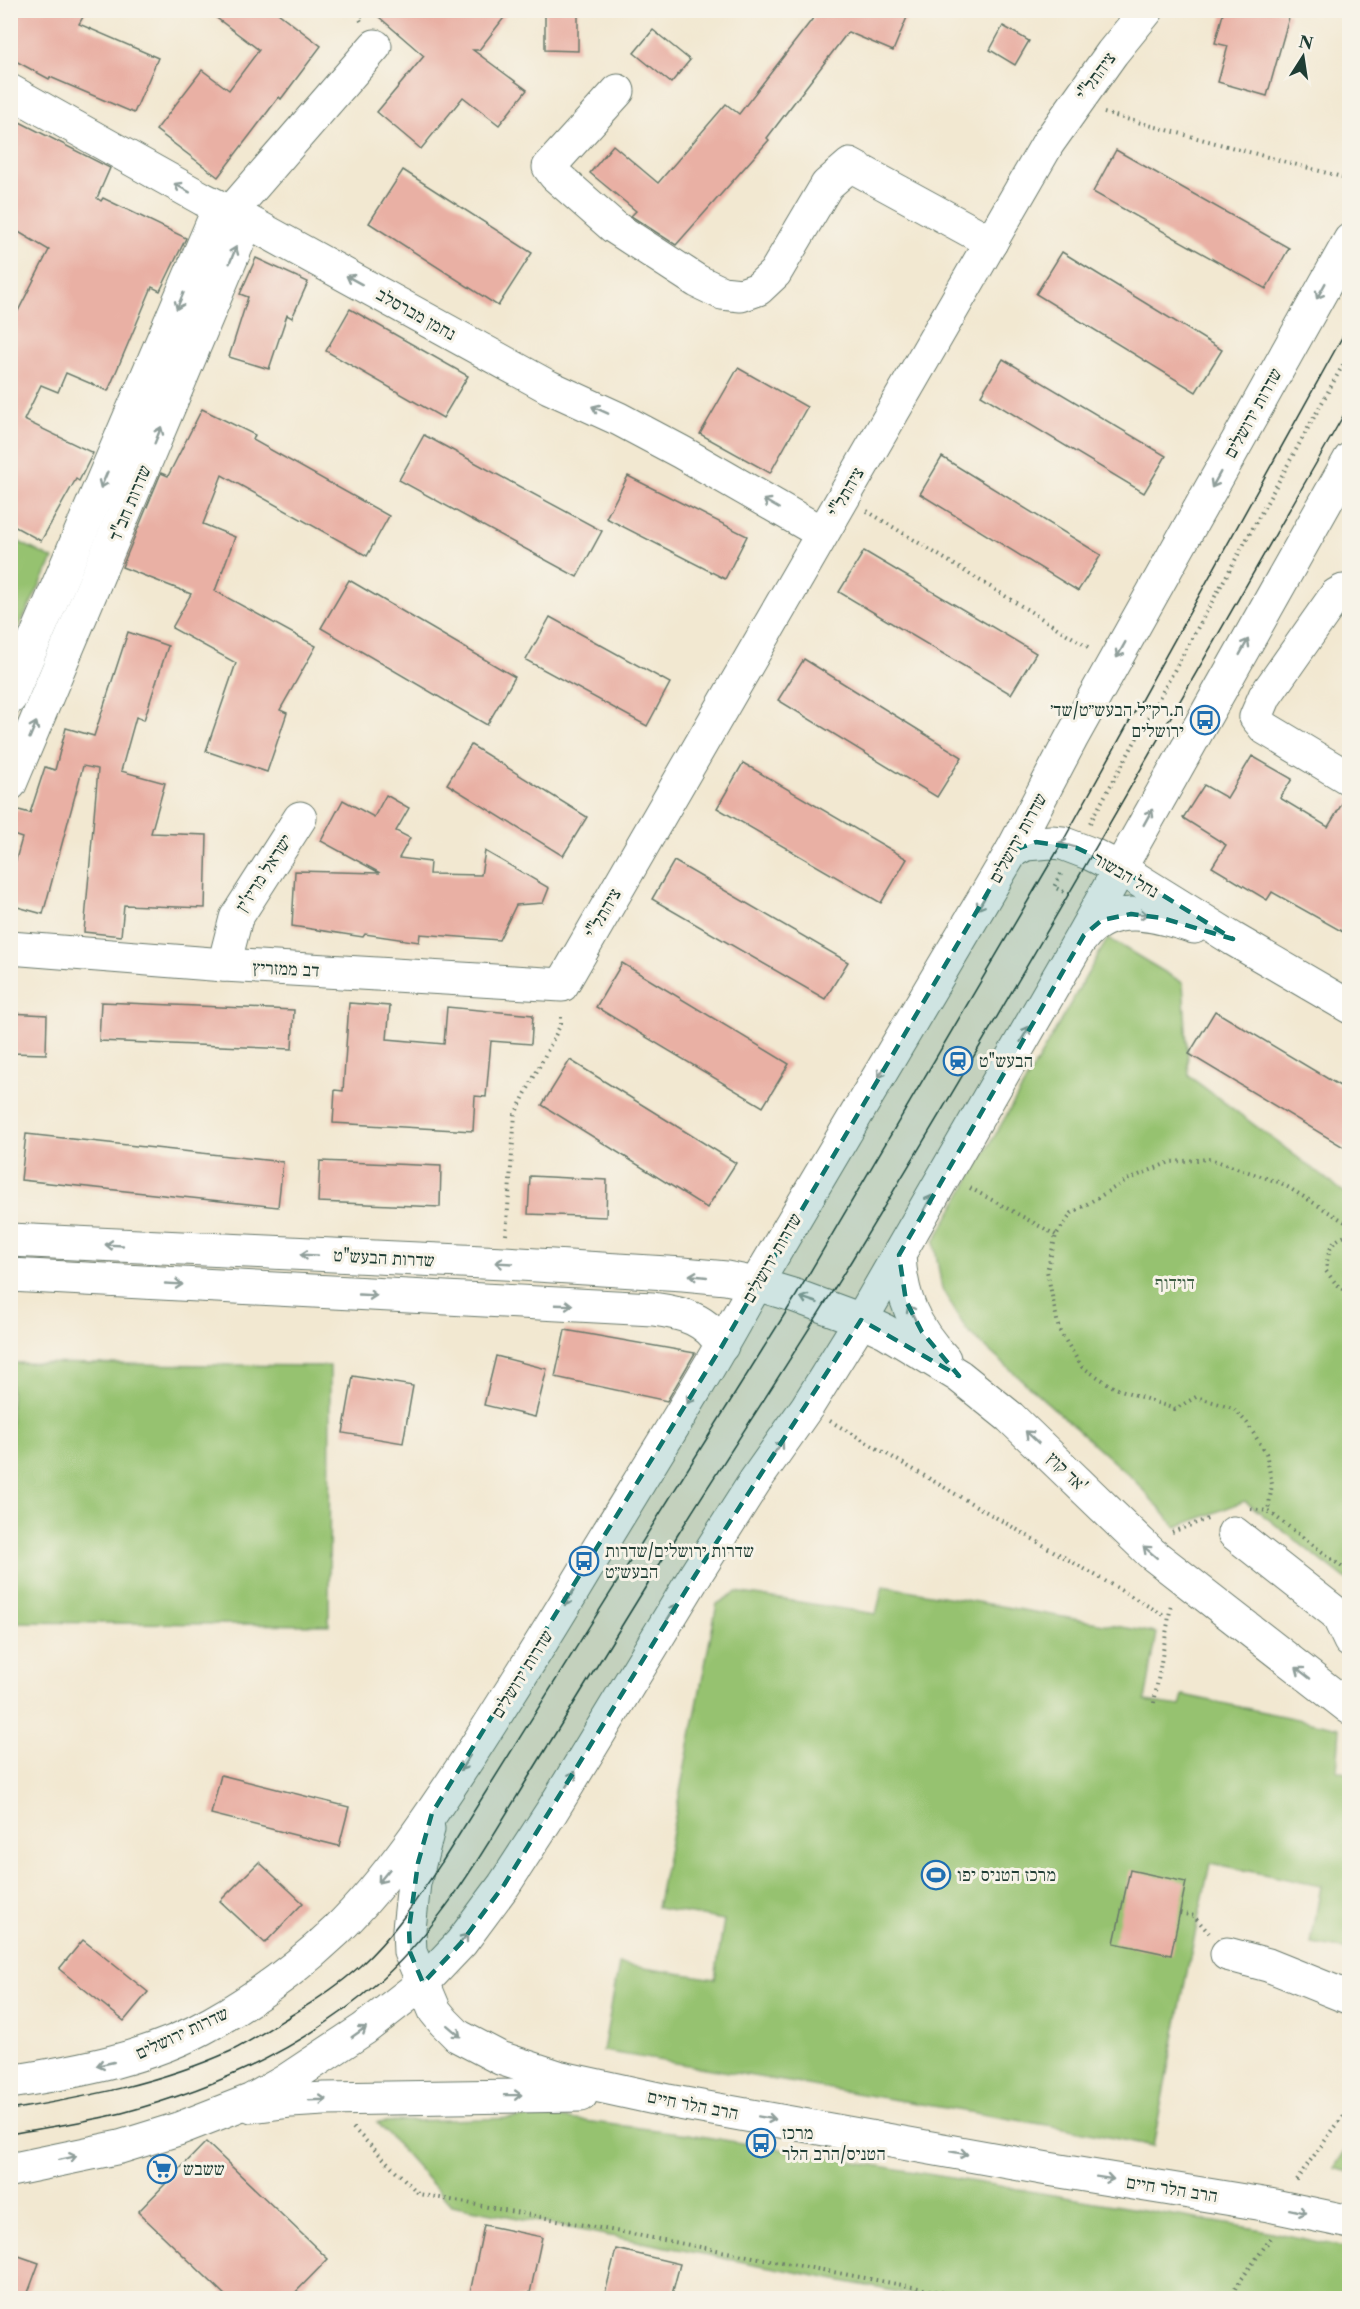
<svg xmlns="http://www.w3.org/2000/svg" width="1360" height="2309" viewBox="0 0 1360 2309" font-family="'Libre Caslon Text','Frank Ruhl Libre',serif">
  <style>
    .green { fill: #96c26f; stroke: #5a8052; stroke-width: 1.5 }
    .building { fill: #e9b0a4 }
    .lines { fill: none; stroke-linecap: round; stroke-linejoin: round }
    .minor-casing { stroke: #69796b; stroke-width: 35 }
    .major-casing { stroke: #69796b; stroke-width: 35 }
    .path { stroke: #69796b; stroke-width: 4; stroke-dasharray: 1.5 4.5; stroke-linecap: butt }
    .minor { stroke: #fff; stroke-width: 33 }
    .major { stroke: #fff; stroke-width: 33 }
    .tram { stroke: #1f3d34; stroke-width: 1.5 }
    .oneway { stroke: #8f9e9a }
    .marked { fill: #0f766e; fill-opacity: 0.2; stroke: #0f766e; stroke-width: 4.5; stroke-dasharray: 12 8; stroke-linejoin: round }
    .labels { text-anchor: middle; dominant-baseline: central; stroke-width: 6; stroke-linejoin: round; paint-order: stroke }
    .street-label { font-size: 18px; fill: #1f3d34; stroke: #f7f3e8 }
    .poi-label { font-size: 18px; fill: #1f3d34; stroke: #f7f3e8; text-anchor: start }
    .park-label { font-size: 18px; fill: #3d5e43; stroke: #f7f3e8 }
  </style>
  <rect width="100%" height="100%" fill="#f7f3e8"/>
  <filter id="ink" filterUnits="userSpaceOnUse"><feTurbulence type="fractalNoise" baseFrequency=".0167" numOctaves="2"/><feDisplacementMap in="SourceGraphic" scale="12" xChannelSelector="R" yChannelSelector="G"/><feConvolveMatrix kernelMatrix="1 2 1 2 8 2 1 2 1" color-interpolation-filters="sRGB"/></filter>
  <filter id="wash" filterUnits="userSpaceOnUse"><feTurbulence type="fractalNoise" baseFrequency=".008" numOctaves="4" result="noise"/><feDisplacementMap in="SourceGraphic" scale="24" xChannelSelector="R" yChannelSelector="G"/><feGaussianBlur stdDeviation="1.35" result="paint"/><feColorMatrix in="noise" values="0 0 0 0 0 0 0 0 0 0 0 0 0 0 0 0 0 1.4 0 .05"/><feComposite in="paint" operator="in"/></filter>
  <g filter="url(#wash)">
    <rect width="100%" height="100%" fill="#f2e8d1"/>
    <g class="green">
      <path d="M 11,538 L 53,559 L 11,643 Z"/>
      <path d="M 1108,938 L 1183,983 L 1189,1076 L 1349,1196 L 1349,1582 L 1245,1501 L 1176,1527 L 1135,1481 L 967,1331 L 942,1289 L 934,1242 Z"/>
      <path d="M 11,1363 L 330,1366 L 329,1625 L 11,1622 Z"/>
      <path d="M 883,1586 L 1157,1633 L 1145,1701 L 1180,1706 L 1183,1695 L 1340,1728 L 1337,1771 L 1350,1774 L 1349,1950 L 1311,1944 L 1321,1886 L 1210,1863 L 1186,1977 L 1153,2146 L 1059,2127 L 603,2051 L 619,1964 L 715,1979 L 724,1920 L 657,1908 L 717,1604 L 736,1592 L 876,1614 Z"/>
      <path d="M 552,2117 L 688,2134 L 1257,2229 L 1349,2248 L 1349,2298 L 929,2298 L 451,2205 L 377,2122 Z"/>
      <path d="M 1349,2144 L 1349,2172 L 1334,2168 Z"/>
    </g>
    <g id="blocks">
      <g class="building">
        <path d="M 19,10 L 87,10 L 79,24 L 158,58 L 134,113 L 50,77 L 49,79 L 10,58 L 10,26 Z"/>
        <path d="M 206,10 L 274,10 L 321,46 L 281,99 L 279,97 L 218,177 L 156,130 L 202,70 L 229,90 L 259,50 Z"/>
        <path d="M 371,10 L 510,10 L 479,50 L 473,50 L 527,90 L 499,125 L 463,97 L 421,149 L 377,112 L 424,56 Z"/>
        <path d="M 545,10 L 578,10 L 578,51 L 545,50 Z"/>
        <path d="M 798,10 L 910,10 L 893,51 L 848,32 L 767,138 L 769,140 L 676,245 L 631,216 L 636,211 L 590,173 L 613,145 L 658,183 L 726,104 L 739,114 L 814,17 Z"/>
        <path d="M 1224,10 L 1279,10 L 1290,14 L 1267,96 L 1218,82 L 1228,46 L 1215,43 Z"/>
        <path d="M 1003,26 L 1029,41 L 1015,65 L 990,50 Z"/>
        <path d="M 653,30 L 690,60 L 671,83 L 634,53 Z"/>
        <path d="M 10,117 L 110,168 L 97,198 L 101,201 L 103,198 L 186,238 L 160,291 L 152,287 L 108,391 L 66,373 L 58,392 L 41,385 L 24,420 L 93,453 L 79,481 L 76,479 L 41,541 L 10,524 L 10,327 L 49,250 L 10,227 Z"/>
        <path d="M 1116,150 L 1289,248 L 1266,289 L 1093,192 Z"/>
        <path d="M 403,170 L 532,253 L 498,306 L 369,223 Z"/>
        <path d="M 1062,252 L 1222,350 L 1196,392 L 1036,294 Z"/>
        <path d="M 256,258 L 308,282 L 292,318 L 287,315 L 269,369 L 229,357 L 248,297 L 240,294 Z"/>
        <path d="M 350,309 L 468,376 L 443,418 L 326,351 Z"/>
        <path d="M 1003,359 L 1166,456 L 1144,493 L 981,395 Z"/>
        <path d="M 738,368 L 807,407 L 770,473 L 700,434 Z"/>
        <path d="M 202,409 L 255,435 L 253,440 L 389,516 L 367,556 L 222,475 L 203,524 L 235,537 L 215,591 L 316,646 L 280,710 L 287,713 L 267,772 L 206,751 L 236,663 L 172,628 L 191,594 L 122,567 L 161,473 L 168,476 Z"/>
        <path d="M 424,435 L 602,531 L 577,577 L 399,480 Z"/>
        <path d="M 942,457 L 1101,555 L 1078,591 L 920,494 Z"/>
        <path d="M 628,476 L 747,536 L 725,579 L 606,518 Z"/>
        <path d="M 864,551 L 1036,653 L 1011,694 L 839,592 Z"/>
        <path d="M 349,580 L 515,677 L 487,725 L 321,628 Z"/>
        <path d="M 550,617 L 670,683 L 647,726 L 526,660 Z"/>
        <path d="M 128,632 L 168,646 L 144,720 L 136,717 L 121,771 L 165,783 L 151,833 L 207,835 L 205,908 L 124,905 L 121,936 L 84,932 L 98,769 L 83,766 L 43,914 L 10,905 L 10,881 L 22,838 L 10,834 L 10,824 L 15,809 L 30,813 L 45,767 L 55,770 L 66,728 L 94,736 Z"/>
        <path d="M 804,659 L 962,757 L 937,797 L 778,700 Z"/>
        <path d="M 471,745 L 587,817 L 563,856 L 447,784 Z"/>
        <path d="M 1252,756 L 1292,779 L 1280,798 L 1328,827 L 1346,797 L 1350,798 L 1350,936 L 1272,892 L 1267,900 L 1212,867 L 1226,845 L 1183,818 L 1204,785 L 1227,798 Z"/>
        <path d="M 743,763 L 907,859 L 881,903 L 717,808 Z"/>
        <path d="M 386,795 L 409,808 L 396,831 L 410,838 L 399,858 L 430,862 L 429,874 L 481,875 L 485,851 L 549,888 L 543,903 L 516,905 L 499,940 L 420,934 L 419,942 L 365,934 L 363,937 L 292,926 L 295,871 L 380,873 L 321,841 L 343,800 L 374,817 Z"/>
        <path d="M 674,861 L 848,962 L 825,999 L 652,899 Z"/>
        <path d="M 622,963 L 789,1064 L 763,1107 L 596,1007 Z"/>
        <path d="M 101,1002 L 294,1010 L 292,1049 L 99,1041 Z"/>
        <path d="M 349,1003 L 390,1006 L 387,1039 L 444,1044 L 447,1007 L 533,1015 L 531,1044 L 491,1041 L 486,1097 L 475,1096 L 473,1131 L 333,1123 L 335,1090 L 343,1091 Z"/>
        <path d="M 1215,1011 L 1350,1092 L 1350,1151 L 1189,1054 Z"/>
        <path d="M 10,1013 L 47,1015 L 46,1054 L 10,1053 Z"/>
        <path d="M 570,1060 L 736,1163 L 707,1208 L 542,1105 Z"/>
        <path d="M 26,1134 L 283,1162 L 278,1207 L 21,1180 Z"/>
        <path d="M 320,1161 L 441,1166 L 440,1207 L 318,1202 Z"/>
        <path d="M 530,1176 L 607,1180 L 606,1217 L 528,1214 Z"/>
        <path d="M 565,1330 L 695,1353 L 667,1401 L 555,1377 Z"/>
        <path d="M 496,1356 L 547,1369 L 535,1417 L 484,1405 Z"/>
        <path d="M 353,1376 L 413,1386 L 403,1443 L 343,1433 Z"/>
        <path d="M 221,1775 L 349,1807 L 339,1846 L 211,1814 Z"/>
        <path d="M 259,1862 L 303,1903 L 265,1943 L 220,1901 Z"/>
        <path d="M 1130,1870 L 1186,1882 L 1171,1955 L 1114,1943 Z"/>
        <path d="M 83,1940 L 148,1992 L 124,2021 L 59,1969 Z"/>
        <path d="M 206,2142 L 328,2259 L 290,2298 L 228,2298 L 138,2212 Z"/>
        <path d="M 484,2225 L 542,2237 L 529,2298 L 469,2298 Z"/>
        <path d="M 616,2249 L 680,2264 L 671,2298 L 604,2298 Z"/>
        <path d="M 10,2253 L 39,2263 L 26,2298 L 10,2298 Z"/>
      </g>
    </g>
  </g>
  <g filter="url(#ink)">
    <use href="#blocks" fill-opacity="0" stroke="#69796b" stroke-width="1.5"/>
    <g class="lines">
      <g class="minor-casing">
        <g id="minor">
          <path d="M 10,91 L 203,199 L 247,221 L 549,387 L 619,419 L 681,452 L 822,533"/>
          <path d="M 618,91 L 549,167 L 555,175 L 614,227 L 697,281 L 722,293 L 741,295 L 758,289 L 775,273 L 827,185 L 850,165 L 991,242"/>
          <path d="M 231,212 L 375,46"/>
          <path d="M 1350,591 L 1343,591 L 1336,595 L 1265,696 L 1256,717 L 1265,728 L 1350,779"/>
          <path d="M 10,698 L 219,208"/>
          <path d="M 10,784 L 247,221"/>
          <path d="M 1012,851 L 1026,844 L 1051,842 L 1062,843 L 1091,854 L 1119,868 L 1233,939 L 1350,1007"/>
          <path d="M 1082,938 C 1110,901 1156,915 1194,927"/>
          <path d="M 10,948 L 224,965 L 562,985 L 1048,143 L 1112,53 L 1147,10"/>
          <path d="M 224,965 L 236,918 L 300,818"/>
          <path d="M 10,1240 L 504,1263 L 683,1274 L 726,1278 L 756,1284 L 1012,851 L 1071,739 L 1350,240"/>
          <path d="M 10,1275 L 653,1309 C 683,1313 707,1319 722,1346"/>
          <path d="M 861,1320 L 1074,950 L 1350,459"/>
          <path d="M 1234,1533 L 1337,1614 L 1350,1641"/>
          <path d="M 1227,1954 L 1268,1965 L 1350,1998"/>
        </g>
      </g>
      <g class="major-casing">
        <g id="major">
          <path d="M 899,1255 C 901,1297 914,1328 944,1359"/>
          <path d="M 428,1829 L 414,1883 L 409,1929 L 410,1952 L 435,2011 L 444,2022 L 458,2036 L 500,2058 L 558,2077 L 668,2101 L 1048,2169 L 1269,2205 L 1350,2222"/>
          <path d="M 10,2082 C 80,2071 151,2058 212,2023 C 256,1998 299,1966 336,1931 C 389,1879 431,1815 471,1754 C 510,1693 549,1631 586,1569 C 643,1475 703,1381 756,1284 L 796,1296 L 861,1320 L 885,1331 L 959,1376 L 1010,1417 L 1151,1553 L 1350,1708"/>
          <path d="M 252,2106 L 291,2101 L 324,2099 L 581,2095"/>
          <path d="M 10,2170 L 120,2147 L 178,2129 L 252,2100 L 284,2082 L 364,2029 L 423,1983 L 461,1943 L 504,1885 L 552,1811 L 696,1574 L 755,1481 L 807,1407 L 861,1320"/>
        </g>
      </g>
      <g class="path">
        <path d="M 361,21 L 359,18 L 367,10"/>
        <path d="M 1104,113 L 1342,177 L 1350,189"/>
        <path d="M 867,511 L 1088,647"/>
        <path d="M 1090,823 L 1350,352"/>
        <path d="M 1061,874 L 1054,887 L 1072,896"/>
        <path d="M 970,1188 L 1056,1235"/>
        <path d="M 1350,1225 L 1281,1183 L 1210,1159 L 1170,1162 L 1127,1180 L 1072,1213 L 1056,1235 L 1047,1271 L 1059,1330 L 1082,1367 L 1115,1388 L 1175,1409 L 1196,1397 L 1233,1408 L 1247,1423 L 1266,1453 L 1272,1484 L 1268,1511 L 1350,1573"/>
        <path d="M 506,1235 L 515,1114 L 561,1024 L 561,1013"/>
        <path d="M 1350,1235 C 1329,1239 1328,1253 1326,1271 L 1337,1285 L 1350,1293"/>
        <path d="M 830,1421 L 1167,1617"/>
        <path d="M 1251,1509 L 1268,1511"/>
        <path d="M 1172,1532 L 1210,1518"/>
        <path d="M 1154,1703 L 1171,1605"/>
        <path d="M 1180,1913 L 1194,1916 L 1209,1933"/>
        <path d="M 353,2128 L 419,2194 L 971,2298"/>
        <path d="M 1296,2180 L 1350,2107"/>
        <path d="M 1228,2298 L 1273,2235"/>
      </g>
      <use href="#minor" class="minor"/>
      <use href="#major" class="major"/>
      <g class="tram">
        <path d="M 10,2110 C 86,2097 161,2083 231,2051 C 251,2041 271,2028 290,2016 C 315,2001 339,1985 360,1966 C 393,1936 418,1898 442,1862 L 796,1296 L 1062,843 L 1350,323"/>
        <path d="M 10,2134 C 48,2127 85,2122 122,2113 C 217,2088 309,2045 382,1979 C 444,1922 485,1849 528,1778 C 578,1697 627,1617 677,1536 C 735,1443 796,1352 853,1258 C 1024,977 1186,690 1350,404"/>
      </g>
    </g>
    <defs><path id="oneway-shaft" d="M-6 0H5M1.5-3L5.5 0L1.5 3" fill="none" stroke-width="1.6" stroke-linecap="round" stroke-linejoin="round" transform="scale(1.5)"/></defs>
    <g class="oneway">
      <use href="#oneway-shaft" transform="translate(182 188) rotate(-151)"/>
      <use href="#oneway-shaft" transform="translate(233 255) rotate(-68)"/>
      <use href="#oneway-shaft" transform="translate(354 280) rotate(-151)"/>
      <use href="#oneway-shaft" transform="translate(1321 291) rotate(119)"/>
      <use href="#oneway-shaft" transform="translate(180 301) rotate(113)"/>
      <use href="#oneway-shaft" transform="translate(600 410) rotate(-156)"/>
      <use href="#oneway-shaft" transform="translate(158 435) rotate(-68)"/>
      <use href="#oneway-shaft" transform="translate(104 480) rotate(113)"/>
      <use href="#oneway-shaft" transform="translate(1216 480) rotate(119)"/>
      <use href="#oneway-shaft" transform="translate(771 504) rotate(-150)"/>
      <use href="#oneway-shaft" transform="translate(1244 647) rotate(-61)"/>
      <use href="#oneway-shaft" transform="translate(1121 650) rotate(119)"/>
      <use href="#oneway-shaft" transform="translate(33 730) rotate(-67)"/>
      <use href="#oneway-shaft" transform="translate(1148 817) rotate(-61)"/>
      <use href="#oneway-shaft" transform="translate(1067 845) rotate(-165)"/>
      <use href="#oneway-shaft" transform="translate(982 902) rotate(121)"/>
      <use href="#oneway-shaft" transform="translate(1139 914) rotate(3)"/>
      <use href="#oneway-shaft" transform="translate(1025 1034) rotate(-60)"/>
      <use href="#oneway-shaft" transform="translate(883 1070) rotate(121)"/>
      <use href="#oneway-shaft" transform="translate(928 1203) rotate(-61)"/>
      <use href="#oneway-shaft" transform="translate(114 1245) rotate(-177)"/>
      <use href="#oneway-shaft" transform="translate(309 1255) rotate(-177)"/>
      <use href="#oneway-shaft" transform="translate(504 1263) rotate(-177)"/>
      <use href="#oneway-shaft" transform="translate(698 1276) rotate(-174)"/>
      <use href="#oneway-shaft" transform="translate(174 1284) rotate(3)"/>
      <use href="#oneway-shaft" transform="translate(368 1295) rotate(3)"/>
      <use href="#oneway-shaft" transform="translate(809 1300) rotate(-161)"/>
      <use href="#oneway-shaft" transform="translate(564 1305) rotate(2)"/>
      <use href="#oneway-shaft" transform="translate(912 1313) rotate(-116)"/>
      <use href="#oneway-shaft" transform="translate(692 1396) rotate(122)"/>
      <use href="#oneway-shaft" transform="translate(1032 1437) rotate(-137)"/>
      <use href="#oneway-shaft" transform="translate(778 1448) rotate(-55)"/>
      <use href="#oneway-shaft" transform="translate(1150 1552) rotate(-139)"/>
      <use href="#oneway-shaft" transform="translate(569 1598) rotate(121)"/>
      <use href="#oneway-shaft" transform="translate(672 1612) rotate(-59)"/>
      <use href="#oneway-shaft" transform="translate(1303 1673) rotate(-142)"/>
      <use href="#oneway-shaft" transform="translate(465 1763) rotate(123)"/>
      <use href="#oneway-shaft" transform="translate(571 1779) rotate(-59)"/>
      <use href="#oneway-shaft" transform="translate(384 1876) rotate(129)"/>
      <use href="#oneway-shaft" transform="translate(462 1941) rotate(-51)"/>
      <use href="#oneway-shaft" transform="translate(454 2031) rotate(41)"/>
      <use href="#oneway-shaft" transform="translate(359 2032) rotate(-35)"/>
      <use href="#oneway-shaft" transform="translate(105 2064) rotate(167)"/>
      <use href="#oneway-shaft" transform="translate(513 2095) rotate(-1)"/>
      <use href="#oneway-shaft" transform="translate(318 2100) rotate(-2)"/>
      <use href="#oneway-shaft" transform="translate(767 2118) rotate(10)"/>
      <use href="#oneway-shaft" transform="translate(959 2153) rotate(10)"/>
      <use href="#oneway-shaft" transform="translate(68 2158) rotate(-12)"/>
      <use href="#oneway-shaft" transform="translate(1105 2178) rotate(9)"/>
      <use href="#oneway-shaft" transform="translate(1298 2211) rotate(12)"/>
    </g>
  </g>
  <path class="marked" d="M 1036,842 L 1077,848 L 1119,868 L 1233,939 L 1162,918 L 1131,914 L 1102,920 L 1084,935 L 899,1255 L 906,1301 L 922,1332 L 959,1376 L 861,1320 L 696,1574 L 504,1885 L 461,1943 L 423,1983 L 410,1952 L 409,1929 L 418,1863 L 432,1813 L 722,1346 L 1012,851 Z"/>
  <defs>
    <g id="bus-ring" transform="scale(1.5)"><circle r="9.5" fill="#f7f3e8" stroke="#1f6fb2" stroke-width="1.5"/><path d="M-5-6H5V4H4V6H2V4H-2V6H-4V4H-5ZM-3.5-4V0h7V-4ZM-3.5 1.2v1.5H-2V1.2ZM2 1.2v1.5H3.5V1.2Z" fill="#1f6fb2"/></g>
    <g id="station-ring" transform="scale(1.5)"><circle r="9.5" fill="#f7f3e8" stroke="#1f6fb2" stroke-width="1.5"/><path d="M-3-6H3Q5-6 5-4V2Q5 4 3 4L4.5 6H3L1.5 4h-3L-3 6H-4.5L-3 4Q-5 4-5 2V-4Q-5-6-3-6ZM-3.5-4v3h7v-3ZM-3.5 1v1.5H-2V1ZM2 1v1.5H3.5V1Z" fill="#1f6fb2"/></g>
    <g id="stadium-ring" transform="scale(1.5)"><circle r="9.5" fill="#f7f3e8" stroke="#1f6fb2" stroke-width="1.5"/><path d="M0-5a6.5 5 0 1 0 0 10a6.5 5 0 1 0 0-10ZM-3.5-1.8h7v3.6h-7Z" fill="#1f6fb2"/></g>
    <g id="supermarket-ring" transform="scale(1.5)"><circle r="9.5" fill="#f7f3e8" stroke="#1f6fb2" stroke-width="1.5"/><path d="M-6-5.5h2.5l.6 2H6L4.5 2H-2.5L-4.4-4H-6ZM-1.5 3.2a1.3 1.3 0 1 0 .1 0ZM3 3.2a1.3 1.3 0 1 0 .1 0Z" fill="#1f6fb2"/></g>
  </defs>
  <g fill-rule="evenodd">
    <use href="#bus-ring" x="1205" y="720"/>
    <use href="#station-ring" x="958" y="1061"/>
    <use href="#bus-ring" x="584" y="1561"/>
    <use href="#stadium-ring" x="936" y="1875"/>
    <use href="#bus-ring" x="761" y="2143"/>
    <use href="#supermarket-ring" x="162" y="2169"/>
  </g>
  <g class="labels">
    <g class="street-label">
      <text transform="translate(1096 76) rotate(-54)">ציהתל"י</text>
      <text transform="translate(416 314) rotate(29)">נחמן מברסלב</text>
      <text transform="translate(1253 413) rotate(-61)">שדרות ירושלים</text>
      <text transform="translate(846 492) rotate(-60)">ציהתל"י</text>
      <text transform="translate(130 503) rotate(-67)">שדרות חב"ד</text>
      <text transform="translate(1018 838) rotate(-61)">שדרות ירושלים</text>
      <text transform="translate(264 873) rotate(-57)">ישראל מריז'ין</text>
      <text transform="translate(1126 875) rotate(30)">נחל הבשור</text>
      <text transform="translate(603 913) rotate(-60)">ציהתל"י</text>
      <text transform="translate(286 969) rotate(3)">דב ממזריץ</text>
      <text transform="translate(384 1258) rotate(3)">שדרות הבעש"ט</text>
      <text transform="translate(772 1258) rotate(-60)">שדרות ירושלים</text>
      <text transform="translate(1067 1472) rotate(45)">אד קוץ'</text>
      <text transform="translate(522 1674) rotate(-58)">שדרות ירושלים</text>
      <text transform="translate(182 2033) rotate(-25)">שדרות ירושלים</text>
      <text transform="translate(693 2105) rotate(11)">הרב הלר חיים</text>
      <text transform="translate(1172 2189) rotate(9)">הרב הלר חיים</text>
    </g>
    <g class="poi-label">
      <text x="1184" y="710" text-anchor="end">ת.רק״ל הבעש״ט/שד׳<tspan x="1184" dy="21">ירושלים</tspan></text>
      <text x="979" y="1061">הבעש"ט</text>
      <text x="605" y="1551">שדרות ירושלים/שדרות<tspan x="605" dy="21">הבעש״ט</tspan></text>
      <text x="957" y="1875">מרכז הטניס יפו</text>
      <text x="782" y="2133">מרכז<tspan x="782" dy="21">הטניס/הרב הלר</tspan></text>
      <text x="183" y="2169">ששבש</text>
    </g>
    <g class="park-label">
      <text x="1175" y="1283">דוידוף</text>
    </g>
  </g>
  <rect width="1360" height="2309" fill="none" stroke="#f7f3e8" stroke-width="36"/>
  <g transform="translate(1303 57) rotate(12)" stroke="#f7f3e8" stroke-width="4.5" paint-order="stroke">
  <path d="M0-4.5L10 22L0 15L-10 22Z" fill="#1f3d34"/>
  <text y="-9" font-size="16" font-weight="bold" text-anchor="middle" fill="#1f3d34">N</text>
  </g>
</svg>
